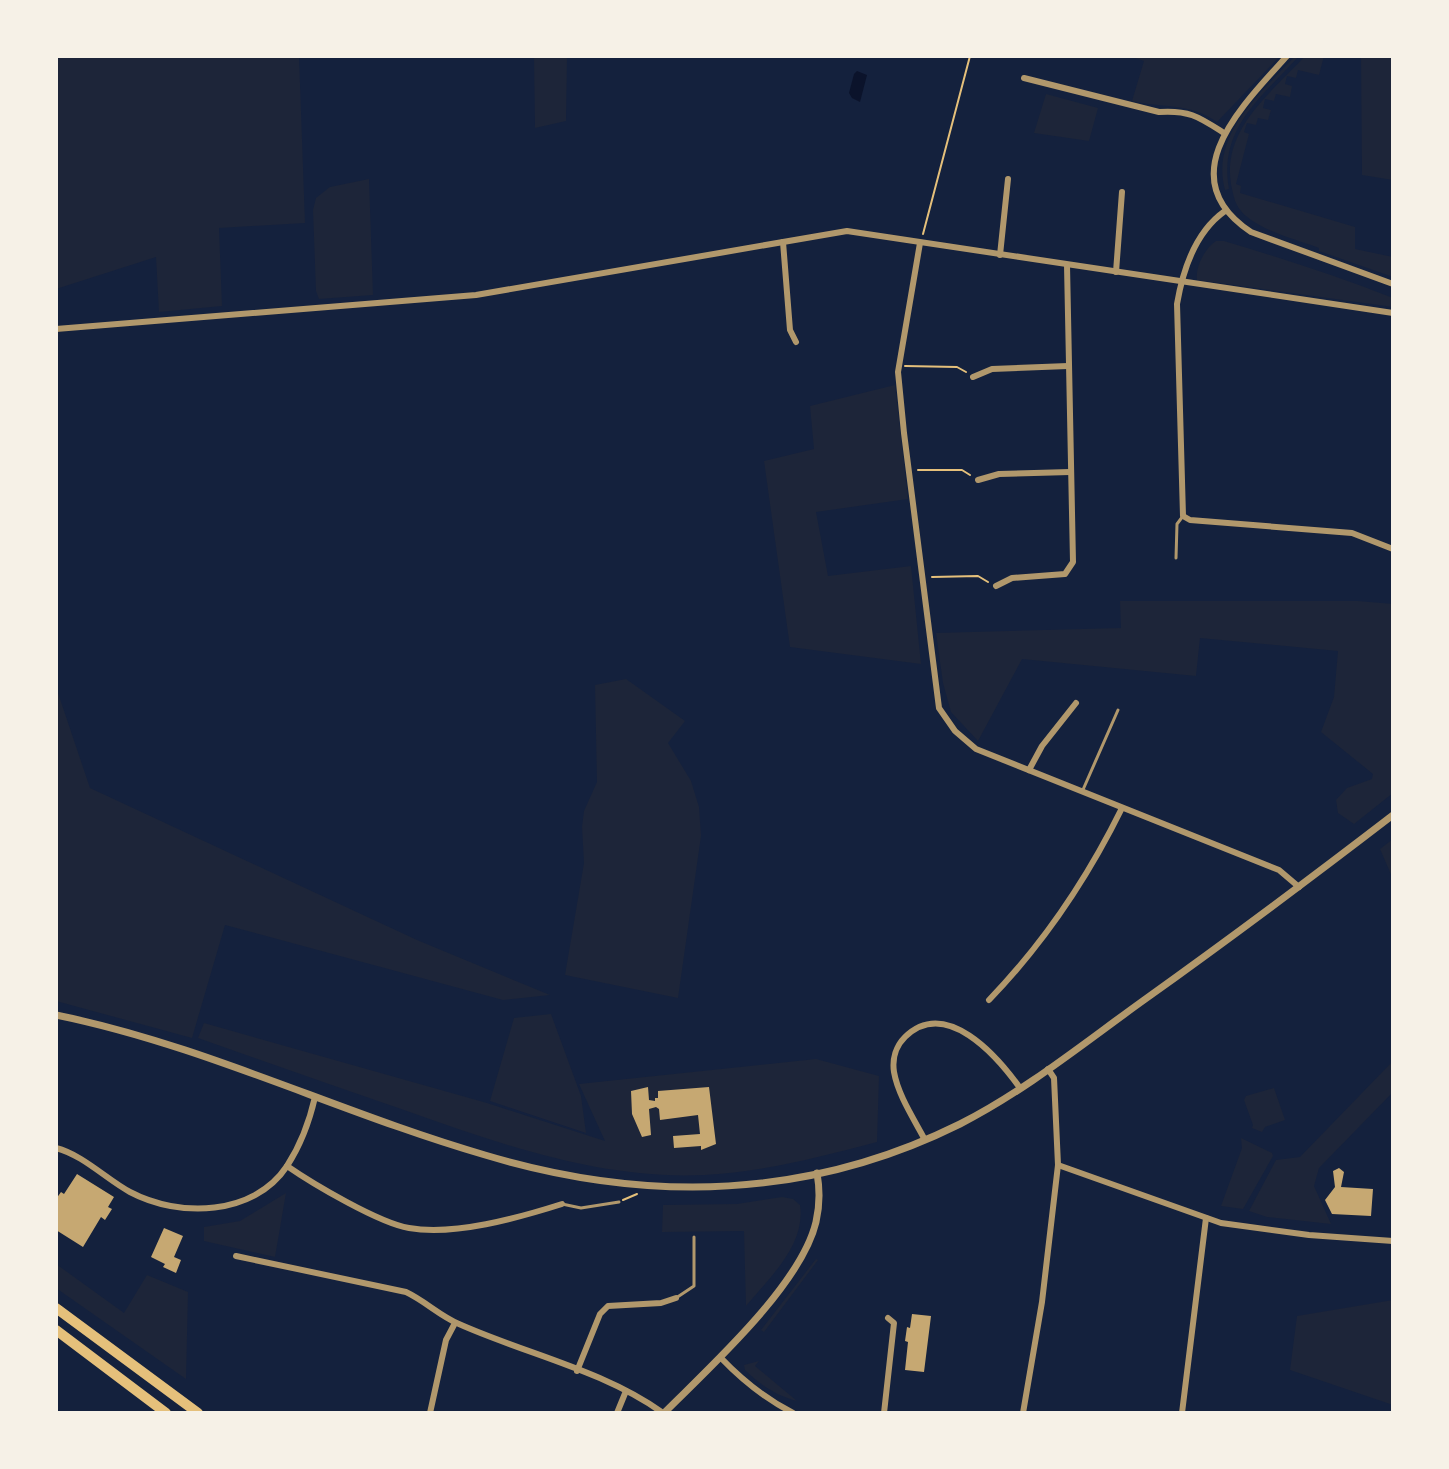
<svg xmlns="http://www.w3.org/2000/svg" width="1449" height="1469" viewBox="0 0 1449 1469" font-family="Karla,sans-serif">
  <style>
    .green { fill: #1d2539 }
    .water { fill: #0b132b }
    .building { fill: #c6a872 }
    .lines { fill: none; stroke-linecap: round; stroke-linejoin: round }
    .path { stroke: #e5c07b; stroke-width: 2 }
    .service { stroke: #b1986c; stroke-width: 3 }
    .minor { stroke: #b1986c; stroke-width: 6 }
    .tertiary { stroke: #b1986c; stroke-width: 7 }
    .motorway { stroke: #e5c07b; stroke-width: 10 }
  </style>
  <rect width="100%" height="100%" fill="#14213d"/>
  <g class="green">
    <path d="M 56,56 L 299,56 L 305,223 L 219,228 L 222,306 L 159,312 L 156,257 L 56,289 Z"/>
    <path d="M 534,56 L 567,56 L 566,121 L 535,128 Z"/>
    <path d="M 1129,56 L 1280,56 L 1217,122 C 1191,103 1162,108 1132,101 L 1144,61 Z"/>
    <path d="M 1295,56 L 1299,56 C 1262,97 1218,128 1229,189 L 1225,190 C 1210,134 1261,93 1295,56 Z"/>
    <path d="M 1305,56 L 1324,56 L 1319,75 L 1298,70 L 1296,78 L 1287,76 L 1285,84 L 1292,86 L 1290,97 L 1276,94 L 1274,101 L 1265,99 L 1263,108 L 1271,110 L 1268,120 L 1258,118 L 1256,125 L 1247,123 L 1244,132 L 1249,134 L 1236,184 L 1241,186 L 1240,193 L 1355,227 L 1355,249 L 1393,257 L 1393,277 L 1319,251 L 1319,248 C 1295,239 1265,232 1246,216 C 1234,205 1234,197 1231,184 C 1222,129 1271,93 1305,56 Z"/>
    <path d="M 1361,56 L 1393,56 L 1393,180 L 1362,175 Z"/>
    <path d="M 1046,94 L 1098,108 L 1089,141 L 1034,133 Z"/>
    <path d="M 369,179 L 373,295 L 319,299 L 316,291 L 313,210 L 316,198 L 330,187 Z"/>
    <path d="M 1216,241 L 1224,241 C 1281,258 1337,276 1393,298 L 1393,307 L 1197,280 C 1195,267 1205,248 1216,241 Z"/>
    <path d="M 895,385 L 908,499 L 816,512 L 828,576 L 911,566 L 921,664 L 790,647 L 764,461 L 814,449 L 810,406 Z"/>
    <path d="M 1120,601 L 1358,601 L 1393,604 L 1393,793 L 1354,824 L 1338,813 L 1336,800 L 1347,788 L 1372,779 L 1373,774 L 1321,732 L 1334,697 L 1338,651 L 1200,638 L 1196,676 L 1022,659 L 978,741 L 951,712 L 943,683 L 936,633 L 1121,628 Z"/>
    <path d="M 626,679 L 685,721 L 668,743 L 691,781 L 699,807 L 701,836 L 678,998 L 565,975 L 584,863 L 582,827 L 584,811 L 597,782 L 595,685 Z"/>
    <path d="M 56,687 L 90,788 L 417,940 L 550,995 L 503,1000 L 225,925 L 192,1038 L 56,1001 Z"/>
    <path d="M 1393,839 L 1393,879 L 1380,849 Z"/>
    <path d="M 551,1014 L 581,1096 L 586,1133 L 490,1101 L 514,1018 Z"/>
    <path d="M 204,1023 L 487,1103 L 605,1141 L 579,1084 L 816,1059 L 879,1076 L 877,1142 C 820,1157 763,1172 704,1175 C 600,1180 500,1144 404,1110 C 335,1086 266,1062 198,1038 Z"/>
    <path d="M 1393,1061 L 1393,1092 L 1319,1168 L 1314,1186 L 1331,1224 L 1267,1217 L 1249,1211 L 1276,1160 L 1300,1157 Z"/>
    <path d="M 1274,1088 L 1285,1120 L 1265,1127 L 1262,1132 L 1252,1128 L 1253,1125 L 1244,1100 L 1246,1096 Z"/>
    <path d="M 1241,1138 L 1272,1153 L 1273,1156 L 1243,1209 L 1221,1206 L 1242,1148 Z"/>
    <path d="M 286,1193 L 275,1257 L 204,1241 L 204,1227 L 240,1221 Z"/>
    <path d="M 782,1197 L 793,1199 L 800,1205 C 806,1245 769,1278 746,1306 L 744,1231 L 662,1232 L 663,1205 L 737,1204 Z"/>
    <path d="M 816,1259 L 818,1260 L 764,1332 L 761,1330 Z"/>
    <path d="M 56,1264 L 124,1313 L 147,1275 L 188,1292 L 186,1379 L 56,1288 Z"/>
    <path d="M 1393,1300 L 1393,1405 L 1290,1370 L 1297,1316 Z"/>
    <path d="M 759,1361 L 755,1366 L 797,1401 C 777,1396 760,1385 745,1370 L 744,1365 Z"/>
  </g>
  <path class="water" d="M 857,71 L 867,75 L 860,102 L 852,98 L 849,93 L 854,74 Z"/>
  <g class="building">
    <path d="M 648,1087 L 649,1100 L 655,1101 L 655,1098 L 658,1098 L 658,1091 L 709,1087 L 716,1144 L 701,1150 L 701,1146 L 674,1148 L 673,1136 L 700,1134 L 698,1115 L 660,1120 L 659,1109 L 656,1107 L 649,1109 L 651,1135 L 642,1137 L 632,1114 L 631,1091 Z"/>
    <path d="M 1339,1168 L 1344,1172 L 1341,1187 L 1373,1189 L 1371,1216 L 1332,1214 L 1325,1200 L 1335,1187 L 1333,1171 Z"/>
    <path d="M 77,1174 L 114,1197 L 108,1207 L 112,1209 L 105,1220 L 101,1217 L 83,1247 L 56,1230 L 56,1199 L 61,1192 L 64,1194 Z"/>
    <path d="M 164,1228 L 183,1236 L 174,1257 L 181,1260 L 176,1273 L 163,1267 L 165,1264 L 151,1257 Z"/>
    <path d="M 912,1314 L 931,1316 L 924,1372 L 905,1370 L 908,1342 L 905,1341 L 907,1327 L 910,1328 Z"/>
  </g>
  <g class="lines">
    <g class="path">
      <path d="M 923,234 L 970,56"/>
      <path d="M 905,366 L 957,367 L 966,372"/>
      <path d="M 918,470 L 962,470 L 970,475"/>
      <path d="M 932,577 L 978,576 L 988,582"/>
      <path d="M 623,1200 L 637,1194"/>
    </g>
    <g class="service">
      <path d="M 1176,558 L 1177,524 L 1183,516"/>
      <path d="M 1082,792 L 1118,710"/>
      <path d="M 562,1204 L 581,1208 L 619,1202"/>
      <path d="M 676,1298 L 694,1286 L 694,1237"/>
    </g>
    <g class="minor">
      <path d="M 1287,56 C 1243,105 1168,177 1251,232 L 1393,284"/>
      <path d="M 1024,78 L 1159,112 C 1190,110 1199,117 1224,133"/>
      <path d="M 1225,211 C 1195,232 1183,269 1177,304 L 1183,516 L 1190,520 L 1352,533 L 1393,549"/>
      <path d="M 783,242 L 790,330 L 796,342"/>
      <path d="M 920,243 L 898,372 L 904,433 L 939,708 L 955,731 L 976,749 L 1279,870 L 1299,887"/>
      <path d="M 1000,255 L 1008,179"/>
      <path d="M 1116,272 L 1122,192"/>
      <path d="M 56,329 L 476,295 L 847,231 L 1393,313"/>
      <path d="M 973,377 L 992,369 L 1068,366"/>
      <path d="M 978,480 L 999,474 L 1070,472"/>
      <path d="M 996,586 L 1012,578 L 1065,574 L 1073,562 L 1067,265"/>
      <path d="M 1029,770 L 1042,746 L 1076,703"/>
      <path d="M 989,1000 C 1044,943 1087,879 1122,808"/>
      <path d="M 925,1140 C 914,1119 898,1095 894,1072 C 892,1059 896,1046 905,1037 C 946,997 997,1056 1020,1088"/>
      <path d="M 56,1148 C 83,1155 106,1179 130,1192 C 179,1218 254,1216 287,1166 C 300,1146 310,1119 315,1097"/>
      <path d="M 1058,1165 L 1221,1223 L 1309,1235 L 1393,1241"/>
      <path d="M 287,1166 C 313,1184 379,1223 409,1228 C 454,1236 518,1218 562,1204"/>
      <path d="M 236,1256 L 406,1292 C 425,1301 440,1316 459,1324 C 526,1354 603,1370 663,1413"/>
      <path d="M 721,1358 C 743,1381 764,1398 793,1413"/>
      <path d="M 577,1371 L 600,1314 L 608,1306 L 661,1303 L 676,1298"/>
      <path d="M 430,1413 L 446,1340 L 455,1323"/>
      <path d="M 617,1413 L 626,1391"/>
      <path d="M 884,1413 L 894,1323 L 888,1318"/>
      <path d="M 1023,1413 L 1042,1302 L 1058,1165 L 1054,1078 L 1048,1069"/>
      <path d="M 1182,1413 L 1206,1218"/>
    </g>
    <g class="tertiary">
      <path d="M 56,1015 C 204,1045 340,1113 485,1155 C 646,1203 807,1200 960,1124 C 1025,1091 1084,1043 1144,1000 C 1228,940 1311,878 1393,815"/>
      <path d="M 664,1413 C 710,1367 801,1285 816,1222 C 820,1205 820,1190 817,1173"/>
    </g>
    <g class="motorway">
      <path d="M 56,1308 L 198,1413"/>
      <path d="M 56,1330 L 166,1413"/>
    </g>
  </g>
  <rect width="1449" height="1469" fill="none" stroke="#f6f1e7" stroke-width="116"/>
</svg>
